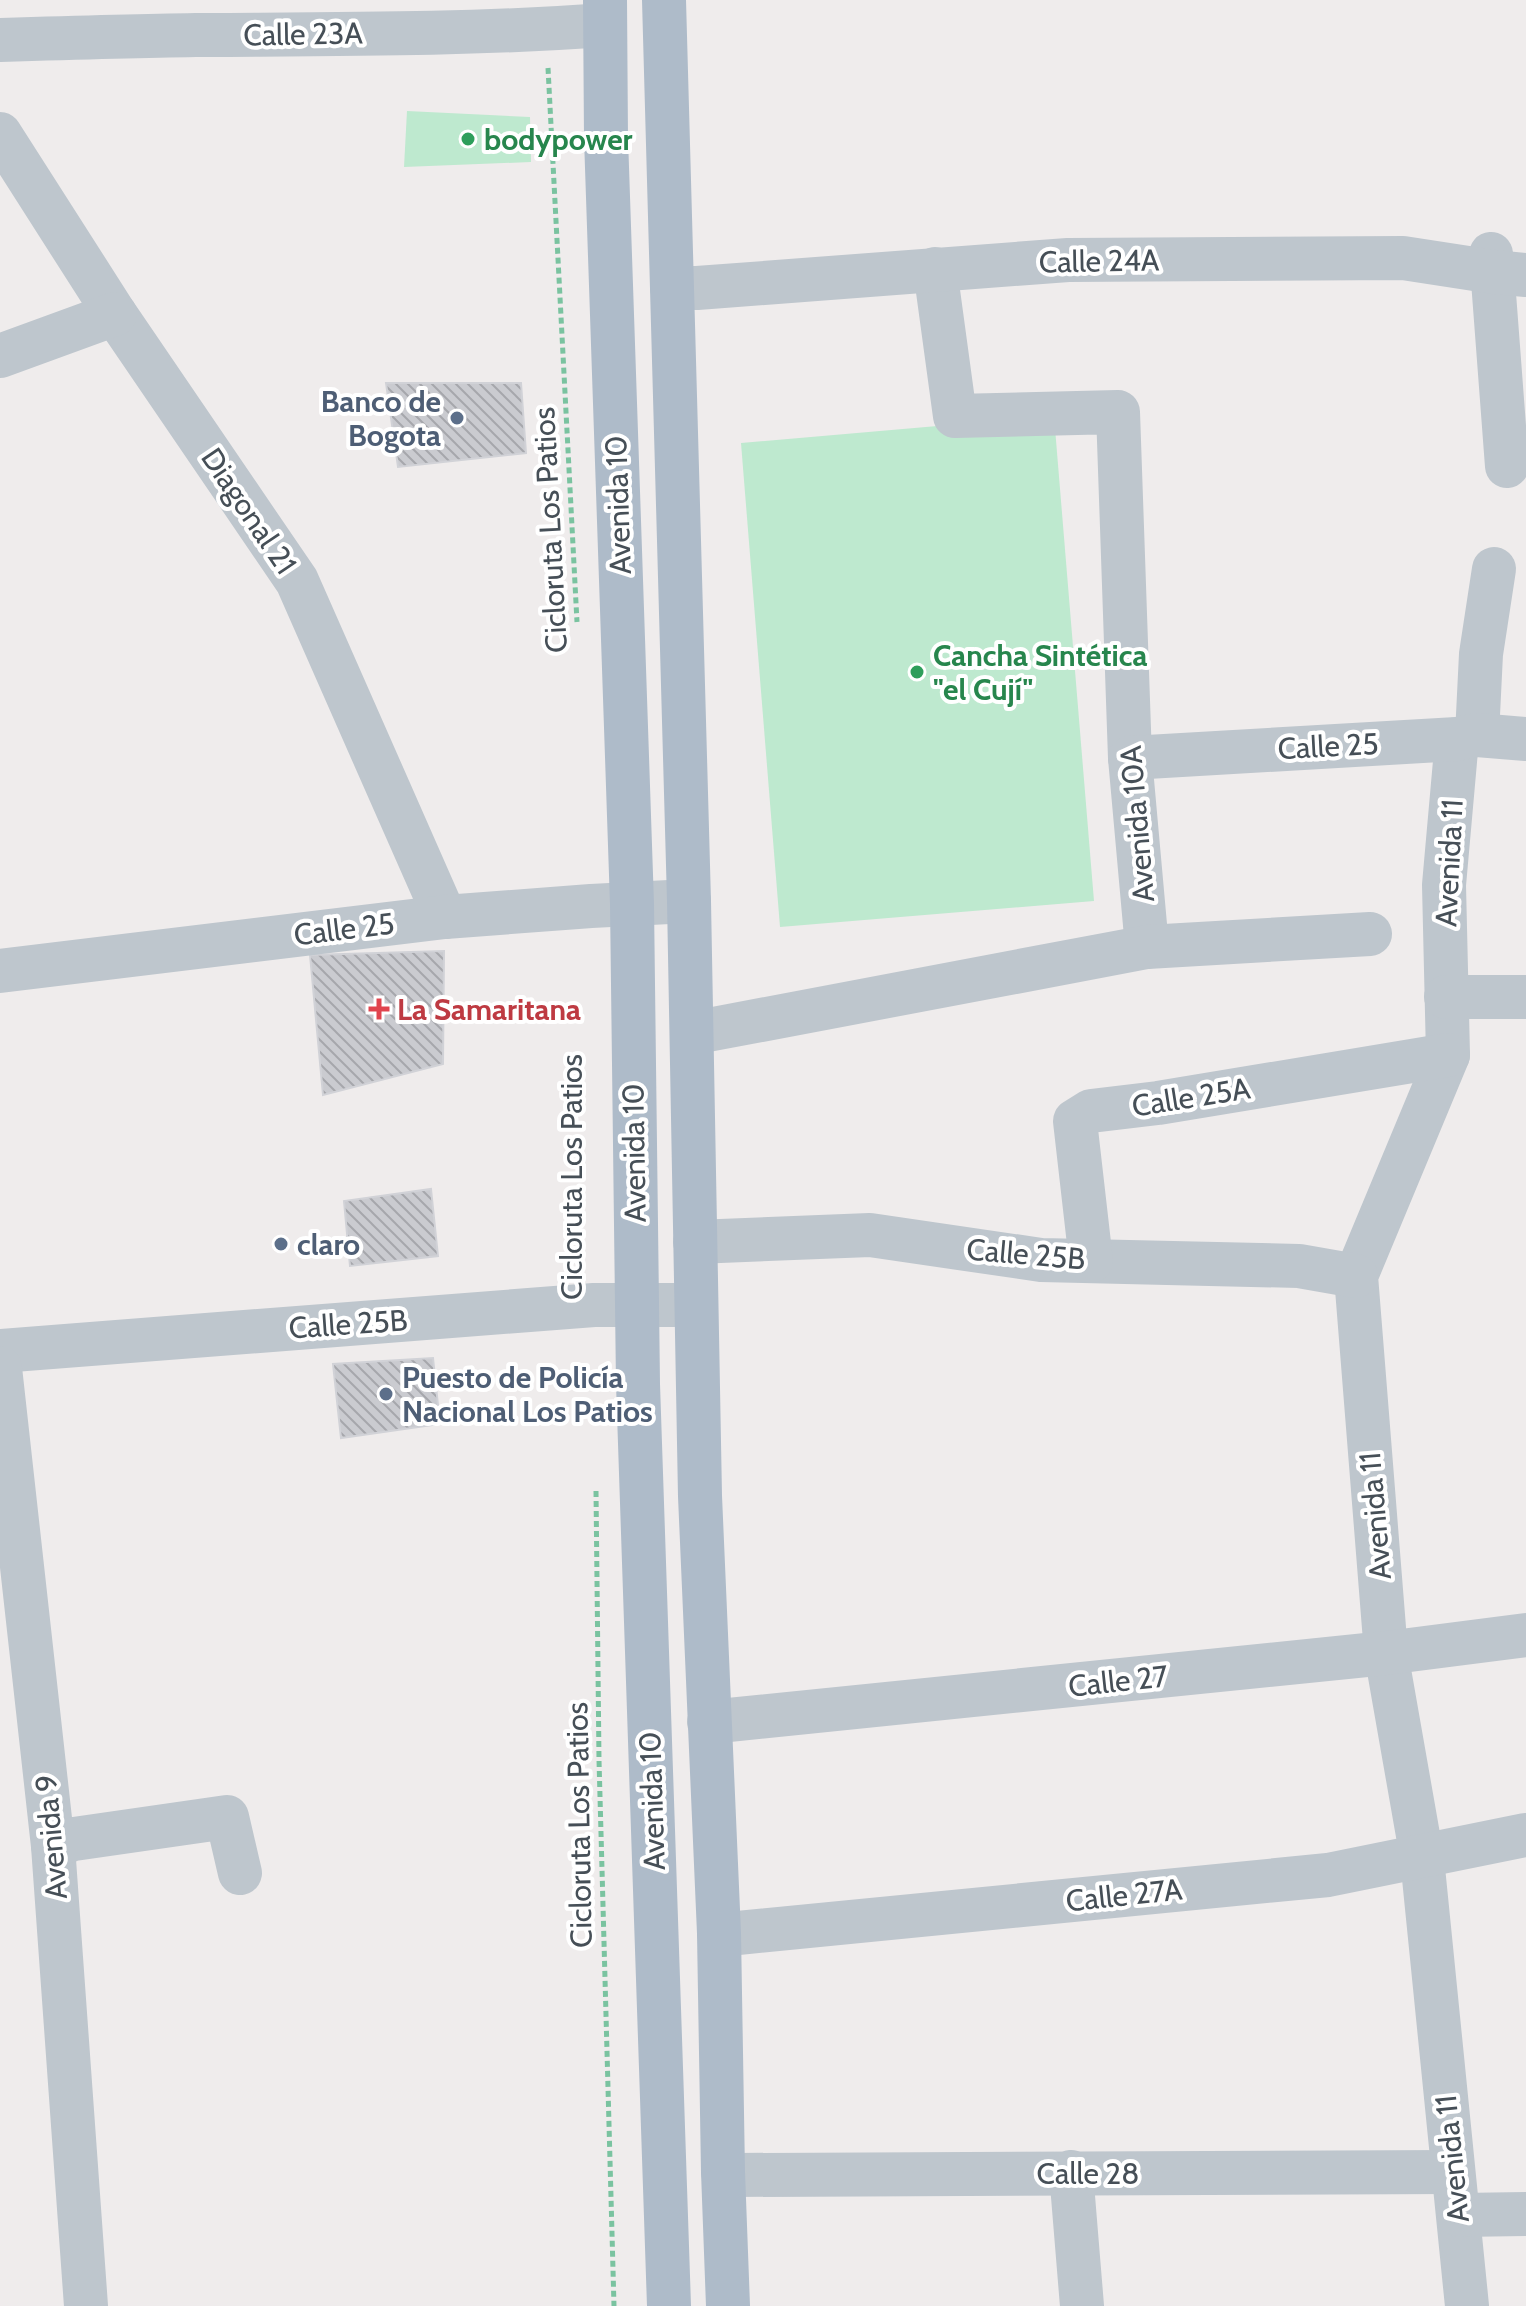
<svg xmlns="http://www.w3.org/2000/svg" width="1526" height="2306" viewBox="0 0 1526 2306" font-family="Cabin,sans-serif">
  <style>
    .pitch { fill: #bee9cf }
    .building { fill: url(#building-back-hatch); stroke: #d1d2d7; stroke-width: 2 }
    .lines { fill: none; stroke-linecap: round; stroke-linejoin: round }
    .path { stroke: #7ac3a0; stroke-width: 5; stroke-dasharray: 6 4; stroke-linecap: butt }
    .minor { stroke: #bec6cd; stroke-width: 44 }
    .primary { stroke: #aebbc9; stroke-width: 44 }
    .leisure-dot { fill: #2e9e5b; stroke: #fff; stroke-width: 3 }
    .service-dot { fill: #5c6f8a; stroke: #fff; stroke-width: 3 }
    .health-dot { fill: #e0444e; stroke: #fff; stroke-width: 3 }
    .labels { text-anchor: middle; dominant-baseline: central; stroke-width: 8; stroke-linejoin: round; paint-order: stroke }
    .street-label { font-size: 30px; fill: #464f57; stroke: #fff }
    .leisure-label { font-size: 30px; font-weight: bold; fill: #27864d; stroke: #fff; text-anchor: start }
    .service-label { font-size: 30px; font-weight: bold; fill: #4e5e75; stroke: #fff; text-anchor: start }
    .health-label { font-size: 30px; font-weight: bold; fill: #be3a42; stroke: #fff; text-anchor: start }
  </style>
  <defs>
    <pattern id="building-back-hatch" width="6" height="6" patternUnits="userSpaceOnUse" patternTransform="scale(2)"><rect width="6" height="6" fill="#cacbd0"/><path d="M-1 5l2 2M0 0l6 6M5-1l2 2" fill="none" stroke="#a6a7ac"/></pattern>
  </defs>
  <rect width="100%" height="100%" fill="#efecec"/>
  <g class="pitch">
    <path d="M 407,111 L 530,117 L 531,162 L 404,167 Z"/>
    <path d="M 1054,416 L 1094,901 L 780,927 L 741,443 Z"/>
  </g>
  <g class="building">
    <path d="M 386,383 L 521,383 L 526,453 L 398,467 Z"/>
    <path d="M 444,951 L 443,1064 L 323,1095 L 310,955 Z"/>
    <path d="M 431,1189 L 438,1256 L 350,1266 L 344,1201 Z"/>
    <path d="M 433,1358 L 440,1424 L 341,1438 L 333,1364 Z"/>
  </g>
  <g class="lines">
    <g class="path">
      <path d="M 548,68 L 577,622"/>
      <path d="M 596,1491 L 599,1760 L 614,2306"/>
    </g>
    <g class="minor">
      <path d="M 0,40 C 65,38 130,36 196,35 C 332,34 469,35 605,25"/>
      <path d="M 0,134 L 115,314 L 297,581 L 445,917"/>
      <path d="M 1491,254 L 1507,466"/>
      <path d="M 935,269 L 955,416 L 1118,412 L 1130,758 L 1147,947"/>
      <path d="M 672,288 L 697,288 L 1068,260 L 1403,258 L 1494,272 L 1526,275"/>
      <path d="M 0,356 L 115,314"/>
      <path d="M 1477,735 L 1481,654 L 1494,569"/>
      <path d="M 1457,739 L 1444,885 L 1448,1055 L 1356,1276 L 1386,1653 L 1422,1858 L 1467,2306"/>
      <path d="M 1130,758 L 1457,739 L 1477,735 L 1526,739"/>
      <path d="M 0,971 L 445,917 L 591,906 L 689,901"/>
      <path d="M 1446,997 L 1526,997"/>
      <path d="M 692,1033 L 1147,947 L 1370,934"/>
      <path d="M 695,1242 L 870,1235 L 1041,1260 L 1299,1266 L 1356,1276"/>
      <path d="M 1091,1261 L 1075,1121 L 1091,1111 L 1158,1103 L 1448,1055"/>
      <path d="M 0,1351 L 594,1305 L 696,1305"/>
      <path d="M 0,1368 L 53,1846 L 86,2306"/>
      <path d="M 709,1722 L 1386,1653 L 1526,1635"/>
      <path d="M 53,1846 L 74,1839 L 227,1817 L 240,1873"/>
      <path d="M 719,1933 L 728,1934 L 1328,1875 L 1525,1835"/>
      <path d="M 723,2172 L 733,2175 L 1453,2172"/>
      <path d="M 1071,2172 L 1082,2306"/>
      <path d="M 1459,2215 L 1526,2214"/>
    </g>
    <g class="primary">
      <path d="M 605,0 L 606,138 L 632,904 L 638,1384 L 669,2306"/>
      <path d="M 664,0 L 689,901 L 700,1496 L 719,1933 L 723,2172 L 728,2306"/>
    </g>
  </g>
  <g class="leisure-dot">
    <circle cx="468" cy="139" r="8"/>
    <circle cx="917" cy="672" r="8"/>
  </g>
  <g class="service-dot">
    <circle cx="457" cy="418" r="8"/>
    <circle cx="281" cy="1244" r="8"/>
    <circle cx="386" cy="1394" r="8"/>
  </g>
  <path class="health-dot" d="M375 997h8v8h8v8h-8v8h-8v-8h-8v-8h8z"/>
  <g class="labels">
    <g class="street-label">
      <text transform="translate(303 34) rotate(-1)">Calle 23A</text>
      <text transform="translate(1099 261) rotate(-1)">Calle 24A</text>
      <text transform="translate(618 505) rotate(-92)">Avenida 10</text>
      <text transform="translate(249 511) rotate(56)">Diagonal 21</text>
      <text transform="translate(550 530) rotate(-93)">Cicloruta Los Patios</text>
      <text transform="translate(1328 746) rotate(-3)">Calle 25</text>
      <text transform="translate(1137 824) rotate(-95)">Avenida 10A</text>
      <text transform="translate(1449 863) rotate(-87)">Avenida 11</text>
      <text transform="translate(344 929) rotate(-7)">Calle 25</text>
      <text transform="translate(1191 1097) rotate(-9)">Calle 25A</text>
      <text transform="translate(634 1153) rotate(-91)">Avenida 10</text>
      <text transform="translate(571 1177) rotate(-90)">Cicloruta Los Patios</text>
      <text transform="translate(1026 1254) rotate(5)">Calle 25B</text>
      <text transform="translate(348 1324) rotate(-4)">Calle 25B</text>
      <text transform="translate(1375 1516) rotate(-95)">Avenida 11</text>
      <text transform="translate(1118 1681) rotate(-6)">Calle 27</text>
      <text transform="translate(652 1801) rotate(-92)">Avenida 10</text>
      <text transform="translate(579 1825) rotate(-91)">Cicloruta Los Patios</text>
      <text transform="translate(51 1837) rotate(-95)">Avenida 9</text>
      <text transform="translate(1124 1895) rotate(-6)">Calle 27A</text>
      <text transform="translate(1452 2159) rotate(-96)">Avenida 11</text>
      <text x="1088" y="2173">Calle 28</text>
    </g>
    <g class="leisure-label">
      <text x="484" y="139">bodypower</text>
      <text x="933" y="655">Cancha Sintética<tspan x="933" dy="34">"el Cují"</tspan></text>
    </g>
    <g class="service-label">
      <text x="441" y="401" text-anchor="end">Banco de<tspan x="441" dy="34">Bogota</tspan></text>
      <text x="297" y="1244">claro</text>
      <text x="402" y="1377">Puesto de Policía<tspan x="402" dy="34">Nacional Los Patios</tspan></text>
    </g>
    <g class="health-label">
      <text x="397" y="1009">La Samaritana</text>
    </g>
  </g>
</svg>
